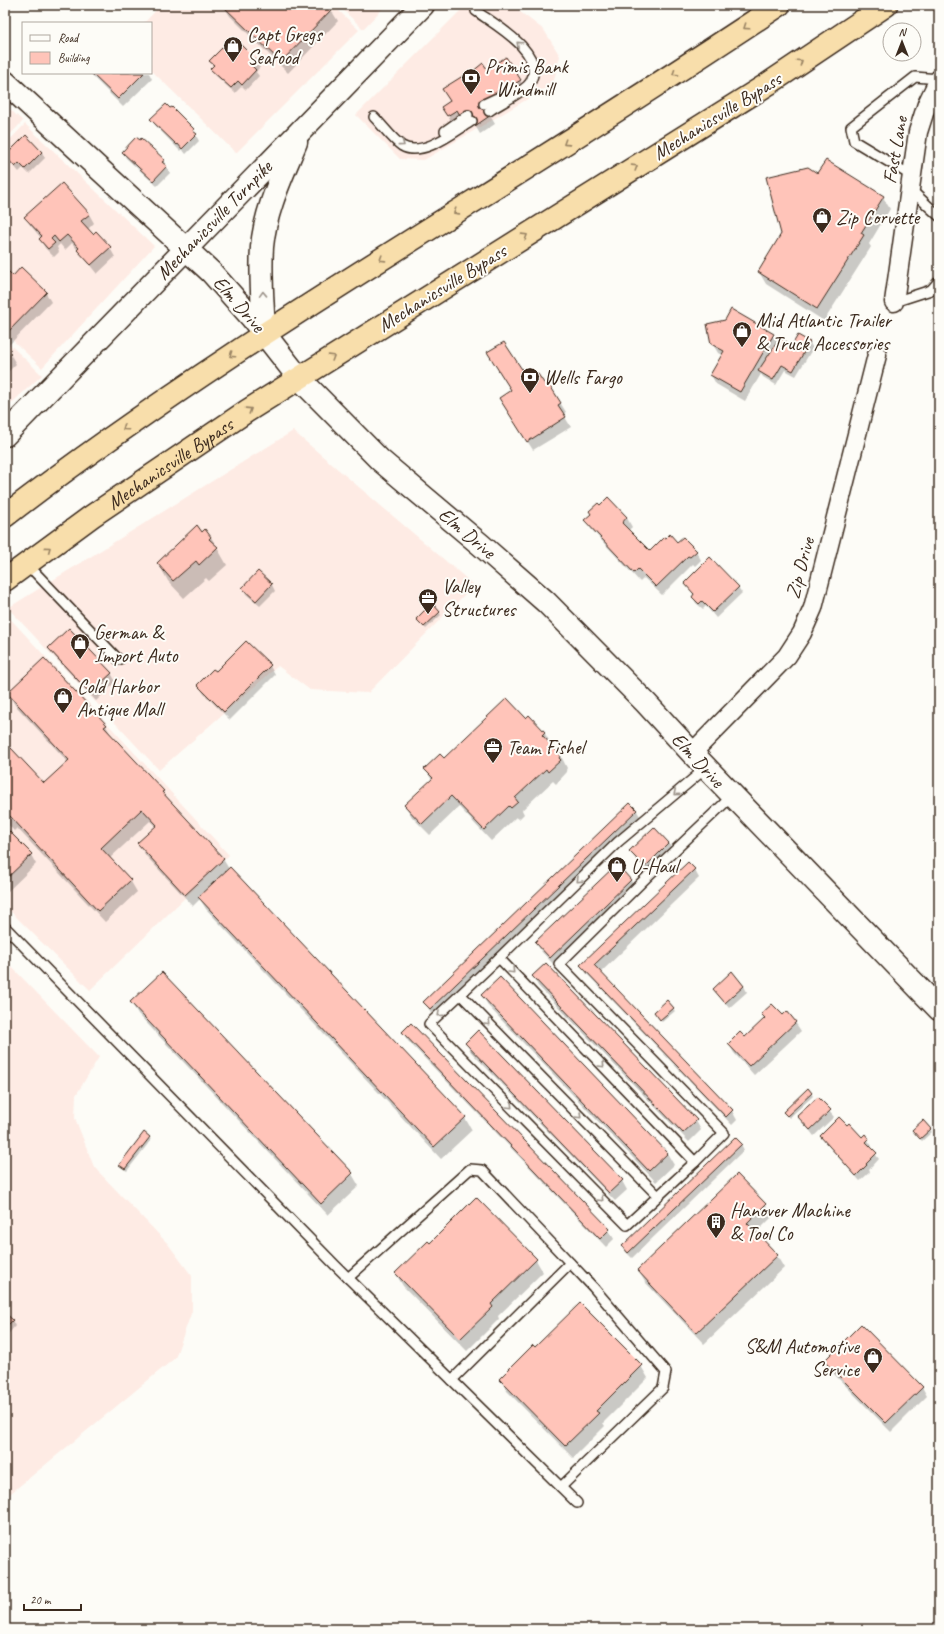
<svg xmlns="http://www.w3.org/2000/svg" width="944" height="1634" viewBox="0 0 944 1634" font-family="Caveat,sans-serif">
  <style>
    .built { fill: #feebe4 }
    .shadow { fill: #0003 }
    .building { fill: #ffc4b9; stroke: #3b2a1e }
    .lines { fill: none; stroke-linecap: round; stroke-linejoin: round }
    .lane-casing { stroke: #3b2a1e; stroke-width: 12 }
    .street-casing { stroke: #3b2a1e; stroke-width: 21 }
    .secondary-casing { stroke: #3b2a1e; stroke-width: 25 }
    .highway-casing { stroke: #3b2a1e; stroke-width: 25 }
    .lane { stroke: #fdfcf7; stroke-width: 9 }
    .street { stroke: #fdfcf7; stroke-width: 18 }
    .secondary { stroke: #fdfcf7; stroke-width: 22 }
    .highway { stroke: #f8deab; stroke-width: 22 }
    .oneway { stroke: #9a8464 }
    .oneway2 { stroke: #9c938a }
    .labels { text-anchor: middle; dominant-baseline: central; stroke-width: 4; stroke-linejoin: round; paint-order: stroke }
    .poi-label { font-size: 20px; fill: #3b2a1e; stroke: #fdfcf7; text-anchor: start }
    .street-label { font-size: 20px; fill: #3b2a1e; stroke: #fdfcf7 }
  </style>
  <rect width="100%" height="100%" fill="#fdfcf7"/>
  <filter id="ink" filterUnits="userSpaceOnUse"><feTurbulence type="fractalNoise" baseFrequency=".025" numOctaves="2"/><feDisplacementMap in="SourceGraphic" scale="8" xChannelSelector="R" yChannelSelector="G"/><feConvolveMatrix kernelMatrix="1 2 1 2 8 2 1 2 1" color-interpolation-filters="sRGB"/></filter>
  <g filter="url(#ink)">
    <g class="built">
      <path d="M 161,5 L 333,5 L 359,30 L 236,153 L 151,70 L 151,23 L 144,23 Z"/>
      <path d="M 338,5 L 386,5 L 363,29 Z"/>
      <path d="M 466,5 L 511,5 L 544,30 L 560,56 L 553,84 L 424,160 L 400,159 L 356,115 Z"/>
      <path d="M 5,105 L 23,121 L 5,140 Z"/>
      <path d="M 25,124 L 154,246 L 42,368 L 5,333 L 5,145 Z"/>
      <path d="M 5,340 L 42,375 L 5,409 Z"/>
      <path d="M 293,431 L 474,585 L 368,693 L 310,690 L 278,666 L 159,770 L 8,608 Z"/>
      <path d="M 5,613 L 229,855 L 90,990 L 5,906 Z"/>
      <path d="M 5,960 L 99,1057 L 76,1095 L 75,1118 L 94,1167 L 168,1244 L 192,1276 L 192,1311 L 175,1358 L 5,1498 Z"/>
    </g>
    <g class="shadow">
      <path d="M 223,5 L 326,5 L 331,10 L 338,21 L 288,73 L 230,16 Z"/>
      <path d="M 544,5 L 558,5 L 552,12 Z"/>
      <path d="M 230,50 L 257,61 L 260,67 L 256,72 L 259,76 L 246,90 L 242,86 L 235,93 L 215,75 L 212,69 L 214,67 L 210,61 Z"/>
      <path d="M 486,71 L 520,80 L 525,89 L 488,112 L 495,124 L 480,134 L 473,122 L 453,124 L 443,107 L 451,102 L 466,77 Z"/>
      <path d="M 91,73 L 149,73 L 152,79 L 123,107 L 94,78 Z"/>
      <path d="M 151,119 L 193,130 L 199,141 L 186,154 L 182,149 L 180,151 L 155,125 Z"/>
      <path d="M 42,152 L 45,158 L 29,174 L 23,168 L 19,172 L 6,156 Z"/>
      <path d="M 123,152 L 164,161 L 170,173 L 157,186 L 126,158 Z"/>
      <path d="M 818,174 L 883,197 L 890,209 L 869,244 L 871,247 L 824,321 L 766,284 L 759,272 Z"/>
      <path d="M 89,214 L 94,223 L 87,230 L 93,235 L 96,232 L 110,248 L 115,257 L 97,274 L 72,243 L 65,250 L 60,244 L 57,247 L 59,252 L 54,257 L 45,248 L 40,239 L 41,238 L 31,226 L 26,217 Z"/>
      <path d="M 5,225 L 9,231 L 5,234 Z"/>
      <path d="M 5,275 L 46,293 L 51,302 L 8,346 L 5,344 Z"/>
      <path d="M 773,335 L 778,343 L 793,346 L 809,342 L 813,348 L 796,376 L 785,370 L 776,385 L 763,377 L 761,374 L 745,401 L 716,384 L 711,375 L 723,356 L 718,353 L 712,343 Z"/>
      <path d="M 5,347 L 9,352 L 16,364 L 5,375 Z"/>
      <path d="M 528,381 L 546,387 L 549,385 L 566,412 L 563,414 L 571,427 L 533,450 L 505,407 Z"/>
      <path d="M 608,499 L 627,518 L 632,527 L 628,531 L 650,553 L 677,543 L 696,551 L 701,560 L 695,566 L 693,564 L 662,595 L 644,578 L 640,582 L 591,529 L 586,520 Z"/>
      <path d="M 202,533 L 211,537 L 227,565 L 209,581 L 206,578 L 184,598 L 168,581 L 158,563 Z"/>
      <path d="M 258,572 L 272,585 L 275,591 L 260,606 L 246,594 L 243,588 Z"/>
      <path d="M 685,583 L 738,587 L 742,593 L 716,618 L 706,606 L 703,609 L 696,603 L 693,597 L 694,595 Z"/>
      <path d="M 432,604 L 441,615 L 426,629 L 417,619 Z"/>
      <path d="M 49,648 L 111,673 L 116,682 L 96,701 L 55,657 Z"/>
      <path d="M 44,659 L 106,726 L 113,738 L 223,859 L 229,869 L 465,1118 L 472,1130 L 441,1159 L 206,909 L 200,899 L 193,906 L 146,856 L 139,844 L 156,827 L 150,821 L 110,858 L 130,880 L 137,892 L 105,922 L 17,828 L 14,831 L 5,821 L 5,756 L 44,785 L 68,762 L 15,705 L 8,693 Z"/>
      <path d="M 270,666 L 275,675 L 230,720 L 204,694 L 198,685 Z"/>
      <path d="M 526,719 L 544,732 L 551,744 L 550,745 L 561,756 L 567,768 L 566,770 L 567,772 L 556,784 L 553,781 L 522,810 L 524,814 L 519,819 L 516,817 L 491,841 L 459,807 L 430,835 L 412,817 L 405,805 L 432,780 L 425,769 Z"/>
      <path d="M 630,804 L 637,811 L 642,820 L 436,1018 L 430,1011 L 425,1002 Z"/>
      <path d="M 654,828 L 669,843 L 672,849 L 649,872 L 634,857 L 631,851 Z"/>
      <path d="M 5,829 L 31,855 L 36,864 L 6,893 L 5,892 Z"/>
      <path d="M 617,866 L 631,881 L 636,890 L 555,966 L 541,951 L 536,942 Z"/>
      <path d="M 694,869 L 699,878 L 600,973 L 732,1111 L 737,1120 L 732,1125 L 587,974 L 582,965 Z"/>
      <path d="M 533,977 L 696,1121 L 701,1130 L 689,1142 L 538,986 Z"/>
      <path d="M 744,986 L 747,992 L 729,1008 L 714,989 Z"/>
      <path d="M 482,995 L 667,1153 L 674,1165 L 656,1182 L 489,1007 Z"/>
      <path d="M 131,1002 L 352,1174 L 359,1186 L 328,1215 L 138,1014 Z"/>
      <path d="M 667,1002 L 675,1011 L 662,1022 L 656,1015 Z"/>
      <path d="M 762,1014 L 783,1016 L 795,1022 L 801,1031 L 754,1075 L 734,1053 L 729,1044 L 745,1038 L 765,1019 Z"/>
      <path d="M 411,1024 L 609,1230 L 614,1239 L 606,1247 L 408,1041 L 403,1032 Z"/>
      <path d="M 466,1043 L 622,1181 L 627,1190 L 615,1201 L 471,1052 Z"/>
      <path d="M 811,1093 L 813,1096 L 789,1118 L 786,1114 Z"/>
      <path d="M 818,1098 L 834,1117 L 814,1136 L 798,1116 Z"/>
      <path d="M 923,1122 L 932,1132 L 922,1141 L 913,1131 Z"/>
      <path d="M 821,1136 L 862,1138 L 865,1136 L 872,1146 L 870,1147 L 879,1159 L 869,1170 L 870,1172 L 860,1181 L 825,1142 Z"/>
      <path d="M 149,1138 L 151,1140 L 127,1171 L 122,1168 L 121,1165 Z"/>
      <path d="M 741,1144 L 744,1150 L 632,1258 L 626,1252 L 623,1247 Z"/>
      <path d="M 737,1176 L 766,1205 L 772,1217 L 756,1233 L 777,1256 L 784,1268 L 704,1344 L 645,1282 L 638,1270 Z"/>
      <path d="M 476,1199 L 536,1260 L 543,1272 L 498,1316 L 499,1319 L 467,1351 L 403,1286 L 396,1274 L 430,1244 Z"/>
      <path d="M 5,1314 L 12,1320 L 15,1326 L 5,1338 Z"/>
      <path d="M 825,1361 L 922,1387 L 927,1396 L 891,1432 L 830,1370 Z"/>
      <path d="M 641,1366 L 648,1378 L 603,1423 L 605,1426 L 573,1458 L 507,1391 L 500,1379 Z"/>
    </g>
    <g class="building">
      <path d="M 222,5 L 328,5 L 332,9 L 281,62 Z"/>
      <path d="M 237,41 L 257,61 L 252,66 L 256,70 L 242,85 L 238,81 L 231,88 L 210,69 L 214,65 L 209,61 L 225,45 L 230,49 Z"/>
      <path d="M 506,57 L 521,80 L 484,103 L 491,115 L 475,126 L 467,113 L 461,117 L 457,110 L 447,116 L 441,107 L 450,101 L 442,89 L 466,74 L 467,76 L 483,63 L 487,69 Z"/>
      <path d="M 91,73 L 144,73 L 118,99 Z"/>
      <path d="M 166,104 L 170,108 L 172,107 L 194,129 L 193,131 L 197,134 L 182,149 L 178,144 L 177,145 L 150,119 Z"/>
      <path d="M 26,135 L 42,152 L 25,169 L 19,163 L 15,167 L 5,156 Z"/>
      <path d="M 136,137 L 140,140 L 141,138 L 165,160 L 162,162 L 167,166 L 153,181 L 122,152 Z"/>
      <path d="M 826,160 L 884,196 L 861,233 L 864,235 L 817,309 L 758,272 L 781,234 L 766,177 L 808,167 L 817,173 Z"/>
      <path d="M 62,183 L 90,214 L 81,221 L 93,234 L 96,231 L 111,247 L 91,265 L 77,250 L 79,248 L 67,235 L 59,242 L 54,236 L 51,239 L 55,243 L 48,249 L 39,239 L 42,236 L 24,217 Z"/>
      <path d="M 21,267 L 47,292 L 5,335 L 5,273 L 8,271 L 13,276 Z"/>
      <path d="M 731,309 L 774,334 L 740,392 L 710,375 L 724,351 L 711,344 L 707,324 L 725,320 Z"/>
      <path d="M 798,335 L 810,342 L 793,371 L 782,365 L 773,380 L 758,371 L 780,338 L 792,345 Z"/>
      <path d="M 504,342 L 529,380 L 538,374 L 546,386 L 549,384 L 561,403 L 558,405 L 566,417 L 527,442 L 499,398 L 511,390 L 487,352 Z"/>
      <path d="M 608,497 L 627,517 L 622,523 L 650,551 L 664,537 L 666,538 L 670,534 L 677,542 L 683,537 L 697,551 L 690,557 L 688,556 L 656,587 L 638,569 L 634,573 L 584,520 L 591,514 L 589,511 L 598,503 L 600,505 Z"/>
      <path d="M 197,525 L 202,532 L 205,529 L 211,537 L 209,539 L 218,547 L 199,565 L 196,561 L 173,581 L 157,563 Z"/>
      <path d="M 710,557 L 739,587 L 713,612 L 702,601 L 699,604 L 692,597 L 694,594 L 684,583 Z"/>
      <path d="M 258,571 L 272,584 L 256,601 L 242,588 Z"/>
      <path d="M 432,603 L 440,612 L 424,627 L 416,619 Z"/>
      <path d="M 69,628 L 112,673 L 90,693 L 48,648 Z"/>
      <path d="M 246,641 L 271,665 L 224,712 L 197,685 L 213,669 L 216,671 Z"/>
      <path d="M 44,658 L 107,725 L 104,727 L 164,791 L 162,792 L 224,859 L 185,895 L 137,843 L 157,825 L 142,809 L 101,848 L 131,880 L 98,911 L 10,816 L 6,819 L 5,818 L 5,754 L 11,748 L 44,783 L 69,760 L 7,693 Z"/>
      <path d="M 507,698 L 526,718 L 529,715 L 545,732 L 542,735 L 561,755 L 559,758 L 561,760 L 548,772 L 546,769 L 515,798 L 518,802 L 511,808 L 509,806 L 484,830 L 451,796 L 422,824 L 404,805 L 433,778 L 424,769 L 440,754 L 444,758 Z"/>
      <path d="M 630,803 L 637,810 L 430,1009 L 423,1002 Z"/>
      <path d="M 5,827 L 32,854 L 5,880 Z"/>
      <path d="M 654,827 L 669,843 L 645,867 L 629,851 Z"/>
      <path d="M 688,862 L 695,869 L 594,965 L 733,1110 L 726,1117 L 580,965 Z"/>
      <path d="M 617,864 L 631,880 L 550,958 L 535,942 Z"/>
      <path d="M 230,867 L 466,1117 L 434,1147 L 198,897 Z"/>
      <path d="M 546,963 L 697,1120 L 683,1133 L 532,976 Z"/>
      <path d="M 732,971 L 744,986 L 725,1003 L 713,989 Z"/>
      <path d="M 162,972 L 353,1173 L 321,1204 L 130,1002 Z"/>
      <path d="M 500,977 L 668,1153 L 649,1171 L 481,995 Z"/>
      <path d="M 667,1000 L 674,1008 L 660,1020 L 654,1012 Z"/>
      <path d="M 772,1004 L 783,1015 L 787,1011 L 796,1022 L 749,1066 L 728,1044 L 740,1032 L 745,1037 L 765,1018 L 761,1014 Z"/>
      <path d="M 411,1023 L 610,1229 L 600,1239 L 402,1032 Z"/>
      <path d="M 478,1030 L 623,1180 L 609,1193 L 465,1043 Z"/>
      <path d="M 808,1088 L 812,1093 L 787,1116 L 783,1112 Z"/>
      <path d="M 818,1097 L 831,1110 L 810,1130 L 797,1116 Z"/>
      <path d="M 839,1117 L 847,1125 L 849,1123 L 862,1137 L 865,1134 L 869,1139 L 866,1142 L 877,1153 L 866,1164 L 867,1165 L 856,1176 L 820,1136 Z"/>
      <path d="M 923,1120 L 931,1129 L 920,1139 L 912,1130 Z"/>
      <path d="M 144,1132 L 150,1137 L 125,1169 L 119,1165 Z"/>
      <path d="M 735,1137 L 742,1144 L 628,1253 L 622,1246 Z"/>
      <path d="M 737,1174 L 766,1204 L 747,1223 L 778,1255 L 696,1333 L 637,1270 Z"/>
      <path d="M 476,1197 L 537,1259 L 491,1304 L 493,1307 L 460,1339 L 395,1273 L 428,1241 L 430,1243 Z"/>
      <path d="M 580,1303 L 642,1365 L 596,1411 L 599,1413 L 565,1446 L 499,1379 L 533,1345 L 535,1347 Z"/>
      <path d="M 5,1313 L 13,1320 L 5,1328 Z"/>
      <path d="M 861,1324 L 923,1387 L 886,1423 L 824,1361 Z"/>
    </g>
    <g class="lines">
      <g class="lane-casing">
        <g id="lane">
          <path d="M 476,11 C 495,25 545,52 531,81 C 526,91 499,104 489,111"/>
          <path d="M 484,104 L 510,92"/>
          <path d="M 374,117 C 383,126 392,139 402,146 C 422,158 454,132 472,121"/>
          <path d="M 445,131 L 468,115"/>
          <path d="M 912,176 L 854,141 L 851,127 L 915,77 L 939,79"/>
          <path d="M 910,189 L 939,216"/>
          <path d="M 894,302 L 931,290 L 939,281"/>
          <path d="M 27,564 L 119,660"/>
          <path d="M 706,768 L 618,842 L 499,958 L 695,1162 L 724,1133 L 559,964 L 650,874 L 732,796"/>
          <path d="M 5,927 L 335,1265 L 577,1503"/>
          <path d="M 499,958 L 429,1024 L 627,1225 L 695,1162"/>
          <path d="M 461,995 L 658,1196"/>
          <path d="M 348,1278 L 470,1169 L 482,1170 L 593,1287 L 666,1372 L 663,1388 L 561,1487"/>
          <path d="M 452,1380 L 570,1263"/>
        </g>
      </g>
      <g class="street-casing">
        <g id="street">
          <path d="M 894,302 L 918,132 L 927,104 L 939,79"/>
          <path d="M 692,753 L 787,656 L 802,633 L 813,608 L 877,355"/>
        </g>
      </g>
      <g class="secondary-casing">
        <g id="secondary">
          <path d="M 5,82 L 211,272 L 252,318 L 299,378 L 380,460 L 481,545 L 546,602 L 646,703 L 692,753 L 939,1009"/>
          <path d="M 264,333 C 263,305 260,276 262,247 C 265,211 282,176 296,142"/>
          <path d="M 5,435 L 423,5"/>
        </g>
      </g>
      <g class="highway-casing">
        <g id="highway">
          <path d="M 5,516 C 153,402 311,303 469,204 C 573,139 676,73 779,5"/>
          <path id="s1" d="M 5,580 L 92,516 L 247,411 L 768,84 L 886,5"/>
        </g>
      </g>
      <use href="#lane" class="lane"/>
      <use href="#street" class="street"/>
      <use href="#secondary" class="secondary"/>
      <use href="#highway" class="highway"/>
    </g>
    <defs><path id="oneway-chevron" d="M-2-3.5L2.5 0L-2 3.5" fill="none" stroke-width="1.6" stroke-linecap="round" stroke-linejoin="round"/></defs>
    <g class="oneway">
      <use href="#oneway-chevron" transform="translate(746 27) rotate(146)"/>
      <use href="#oneway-chevron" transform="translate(800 62) rotate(-34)"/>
      <use href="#oneway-chevron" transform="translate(675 73) rotate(147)"/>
      <use href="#oneway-chevron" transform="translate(566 143) rotate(147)"/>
      <use href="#oneway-chevron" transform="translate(635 167) rotate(-32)"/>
      <use href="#oneway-chevron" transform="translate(456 212) rotate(148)"/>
      <use href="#oneway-chevron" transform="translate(525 236) rotate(-32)"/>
      <use href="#oneway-chevron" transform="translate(382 259) rotate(148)"/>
      <use href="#oneway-chevron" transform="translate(232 355) rotate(146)"/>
      <use href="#oneway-chevron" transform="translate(332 357) rotate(-32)"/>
      <use href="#oneway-chevron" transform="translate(249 410) rotate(-33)"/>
      <use href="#oneway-chevron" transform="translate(125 428) rotate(145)"/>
      <use href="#oneway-chevron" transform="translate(48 549) rotate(-36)"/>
    </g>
    <g class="oneway2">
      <use href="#oneway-chevron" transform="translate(519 44) rotate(-138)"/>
      <use href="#oneway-chevron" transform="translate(402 144) rotate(36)"/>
      <use href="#oneway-chevron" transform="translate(263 294) rotate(-92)"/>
      <use href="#oneway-chevron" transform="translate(676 793) rotate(140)"/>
      <use href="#oneway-chevron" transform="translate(579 880) rotate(136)"/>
      <use href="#oneway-chevron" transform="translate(512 971) rotate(46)"/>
      <use href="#oneway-chevron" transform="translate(440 1014) rotate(137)"/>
      <use href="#oneway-chevron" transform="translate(488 1023) rotate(46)"/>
      <use href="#oneway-chevron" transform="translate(602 1065) rotate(46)"/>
      <use href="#oneway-chevron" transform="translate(510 1106) rotate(46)"/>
      <use href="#oneway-chevron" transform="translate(579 1116) rotate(46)"/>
      <use href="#oneway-chevron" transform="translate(601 1199) rotate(46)"/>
    </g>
  </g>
  <defs>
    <g id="shop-pin" transform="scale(1)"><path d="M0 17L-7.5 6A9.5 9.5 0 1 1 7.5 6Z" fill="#3b2a1e" stroke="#fdfcf7"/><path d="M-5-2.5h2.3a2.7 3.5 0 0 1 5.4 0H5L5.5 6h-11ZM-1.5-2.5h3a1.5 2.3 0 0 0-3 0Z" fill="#fff"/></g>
    <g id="bank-pin" transform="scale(1)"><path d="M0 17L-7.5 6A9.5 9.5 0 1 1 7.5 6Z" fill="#3b2a1e" stroke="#fdfcf7"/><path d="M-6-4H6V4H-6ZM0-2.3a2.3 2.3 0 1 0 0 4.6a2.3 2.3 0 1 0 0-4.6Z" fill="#fff"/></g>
    <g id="office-pin" transform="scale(1)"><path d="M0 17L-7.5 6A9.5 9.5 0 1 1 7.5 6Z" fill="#3b2a1e" stroke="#fdfcf7"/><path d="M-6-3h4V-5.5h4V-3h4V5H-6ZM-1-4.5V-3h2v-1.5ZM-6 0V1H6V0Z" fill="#fff"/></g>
    <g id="building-pin" transform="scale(1)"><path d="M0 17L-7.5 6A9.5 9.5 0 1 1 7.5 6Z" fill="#3b2a1e" stroke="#fdfcf7"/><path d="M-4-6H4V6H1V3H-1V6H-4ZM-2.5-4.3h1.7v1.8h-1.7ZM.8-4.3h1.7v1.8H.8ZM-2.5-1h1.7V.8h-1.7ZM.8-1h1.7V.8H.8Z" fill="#fff"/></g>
  </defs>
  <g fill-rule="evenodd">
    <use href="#shop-pin" x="233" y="46"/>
    <use href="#bank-pin" x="471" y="78"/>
    <use href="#shop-pin" x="822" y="217"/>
    <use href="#shop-pin" x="742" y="331"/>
    <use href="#bank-pin" x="530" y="377"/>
    <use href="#office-pin" x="428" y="598"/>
    <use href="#shop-pin" x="80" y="643"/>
    <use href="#shop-pin" x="63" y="697"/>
    <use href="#office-pin" x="493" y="747"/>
    <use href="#shop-pin" x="617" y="866"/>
    <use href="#building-pin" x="716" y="1222"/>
    <use href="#shop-pin" x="873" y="1357"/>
  </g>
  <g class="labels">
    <g class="poi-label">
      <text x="247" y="34">Capt Gregs<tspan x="247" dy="23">Seafood</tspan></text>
      <text x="485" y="66">Primis Bank<tspan x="485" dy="23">- Windmill</tspan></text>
      <text x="836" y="217">Zip Corvette</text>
      <text x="756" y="320">Mid Atlantic Trailer<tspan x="756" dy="23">&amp; Truck Accessories</tspan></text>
      <text x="544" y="377">Wells Fargo</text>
      <text x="442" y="586">Valley<tspan x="442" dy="23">Structures</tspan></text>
      <text x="94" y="632">German &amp;<tspan x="94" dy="23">Import Auto</tspan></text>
      <text x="77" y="686">Cold Harbor<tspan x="77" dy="23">Antique Mall</tspan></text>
      <text x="507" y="747">Team Fishel</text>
      <text x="631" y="866">U-Haul</text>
      <text x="730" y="1210">Hanover Machine<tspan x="730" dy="23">&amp; Tool Co</tspan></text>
      <text x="859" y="1346" text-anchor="end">S&amp;M Automotive<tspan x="859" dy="23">Service</tspan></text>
    </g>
    <g class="street-label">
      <text transform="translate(717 116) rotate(-32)">Mechanicsville Bypass</text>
      <text transform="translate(895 150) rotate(-80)">Fast Lane</text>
      <text transform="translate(214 220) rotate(-46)">Mechanicsville Turnpike</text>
      <text transform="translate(442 288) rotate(-32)">Mechanicsville Bypass</text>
      <text transform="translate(239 304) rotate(49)">Elm Drive</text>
      <text stroke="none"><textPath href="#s1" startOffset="202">Mechanicsville Bypass</textPath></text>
      <text transform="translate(467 533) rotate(40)">Elm Drive</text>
      <text transform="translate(800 568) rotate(-75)">Zip Drive</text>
      <text transform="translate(698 760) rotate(47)">Elm Drive</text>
    </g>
  </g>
  <rect width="944" height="1634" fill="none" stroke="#fdfcf7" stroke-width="20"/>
  <rect x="10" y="10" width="924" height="1614" fill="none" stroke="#3b2a1e" stroke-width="1.5" filter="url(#ink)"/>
  <rect x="22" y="22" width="130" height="52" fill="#fdfcf7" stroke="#afa8a0"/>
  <rect x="30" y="35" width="20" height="6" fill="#fdfcf7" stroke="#afa8a0"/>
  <text x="58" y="42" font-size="12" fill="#3b2a1e">Road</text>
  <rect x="30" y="52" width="20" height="12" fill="#ffc4b9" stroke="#afa8a0"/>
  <text x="58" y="62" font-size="12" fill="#3b2a1e">Building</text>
  <g transform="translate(902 42)"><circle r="19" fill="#fdfcf7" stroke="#afa8a0"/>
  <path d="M0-3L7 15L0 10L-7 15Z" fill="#3b2a1e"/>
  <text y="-6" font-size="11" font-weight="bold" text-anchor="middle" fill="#3b2a1e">N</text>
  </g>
  <path d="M24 1604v6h57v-6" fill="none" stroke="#3b2a1e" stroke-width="2"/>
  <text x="30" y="1604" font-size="12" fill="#3b2a1e" stroke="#fdfcf7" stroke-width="3" paint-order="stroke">20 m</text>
</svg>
